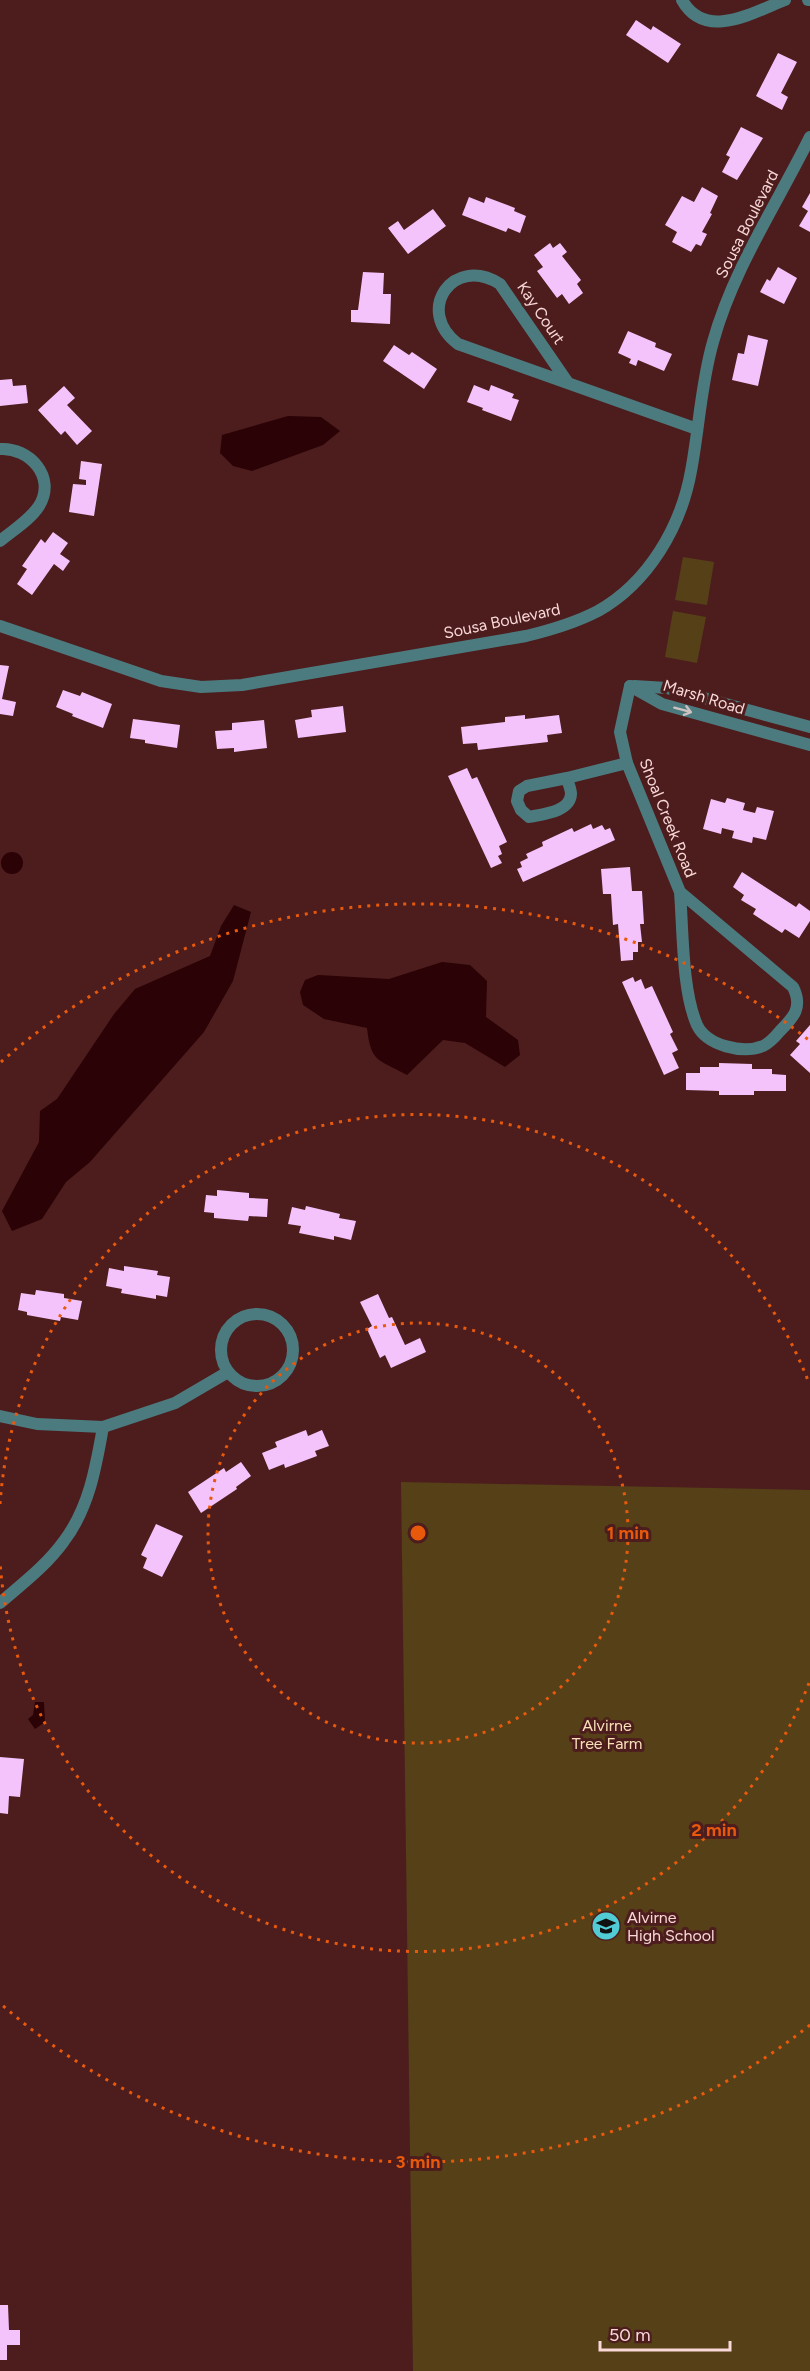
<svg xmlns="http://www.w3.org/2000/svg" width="810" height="2371" viewBox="0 0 810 2371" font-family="Figtree,sans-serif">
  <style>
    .green { fill: #554018 }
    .water { fill: #2b0205 }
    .building { fill: #f4c3fc }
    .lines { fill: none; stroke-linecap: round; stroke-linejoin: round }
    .street { stroke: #4c7b7f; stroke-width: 12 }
    .oneway { stroke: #cec1c1 }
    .ring { fill: none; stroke: #e8590c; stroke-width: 3; stroke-dasharray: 3 6 }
    .labels { text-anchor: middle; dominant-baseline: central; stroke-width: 6; stroke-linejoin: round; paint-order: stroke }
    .street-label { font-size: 16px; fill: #f9d8d7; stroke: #4d1d1e }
    .park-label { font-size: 16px; fill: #f7e0b8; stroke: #4d1d1e }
    .poi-label { font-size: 16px; fill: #f9d8d7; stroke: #4d1d1e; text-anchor: start }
    .centre { fill: #e8590c; stroke: #4d1d1e; stroke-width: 3 }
    .ring-label { font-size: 18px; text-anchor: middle; font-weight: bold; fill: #e8590c; stroke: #4d1d1e; stroke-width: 6; stroke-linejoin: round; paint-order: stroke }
  </style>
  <rect width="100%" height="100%" fill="#4d1d1e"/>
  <g class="green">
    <path d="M 683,557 L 714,562 L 707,605 L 675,600 Z"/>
    <path d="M 673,611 L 706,617 L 697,663 L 665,657 Z"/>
    <path d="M 401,1482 L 810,1490 L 810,2371 L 413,2371 Z"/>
  </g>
  <g class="water">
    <path d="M 288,416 L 321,417 L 340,431 L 323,445 L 252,471 L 233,466 L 220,453 L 222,435 Z"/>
    <circle cx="12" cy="863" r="11"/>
    <path d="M 234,905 L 251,912 L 233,981 L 204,1032 L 90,1162 L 66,1182 L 42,1219 L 12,1231 L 2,1211 L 39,1142 L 40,1111 L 57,1099 L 114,1014 L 135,989 L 210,956 L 221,926 Z"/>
    <path d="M 442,962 L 470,965 L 487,981 L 486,1017 L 518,1040 L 520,1055 L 505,1067 L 465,1043 L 443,1040 L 407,1075 C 378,1059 371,1063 367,1028 L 324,1019 L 303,1005 L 300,992 L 305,980 L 318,975 L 389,979 Z"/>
    <path d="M 35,1702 L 44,1702 L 45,1722 L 35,1729 L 28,1719 L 33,1715 Z"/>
  </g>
  <g class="building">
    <path d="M 636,20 L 651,30 L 653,26 L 681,44 L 668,63 L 626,35 Z"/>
    <path d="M 778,53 L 797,62 L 781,93 L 788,97 L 782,110 L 756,96 Z"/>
    <path d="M 741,127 L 763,138 L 737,180 L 722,172 L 730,157 L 726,155 Z"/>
    <path d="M 702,187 L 718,196 L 710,213 L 712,214 L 702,232 L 707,234 L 701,246 L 696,244 L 691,252 L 672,242 L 677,232 L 665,225 L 682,196 L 694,202 Z"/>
    <path d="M 810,193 L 810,232 L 799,226 L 808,211 L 802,207 Z"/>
    <path d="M 469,197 L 484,203 L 486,197 L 515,208 L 514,211 L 526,216 L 520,233 L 508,228 L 506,232 L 462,215 Z"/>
    <path d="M 433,209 L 446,226 L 408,254 L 388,228 L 398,221 L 404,230 Z"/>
    <path d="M 550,243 L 553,248 L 560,243 L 567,252 L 562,256 L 581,280 L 577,284 L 583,293 L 569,304 L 562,294 L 557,298 L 537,271 L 543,267 L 534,255 Z"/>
    <path d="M 778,267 L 797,278 L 784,304 L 760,292 L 767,279 L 770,281 Z"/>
    <path d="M 363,272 L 384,273 L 383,294 L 391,294 L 390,324 L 351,322 L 351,310 L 358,310 Z"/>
    <path d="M 628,331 L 656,343 L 655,347 L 672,354 L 664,371 L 638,360 L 636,366 L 629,363 L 631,359 L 618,353 Z"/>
    <path d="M 748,335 L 768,340 L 758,386 L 732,380 L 738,353 L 744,354 Z"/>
    <path d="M 394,345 L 409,355 L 412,352 L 437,369 L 424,389 L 383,361 Z"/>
    <path d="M 12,379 L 13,386 L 26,385 L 28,403 L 0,406 L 0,380 Z"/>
    <path d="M 474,385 L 489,391 L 491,385 L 514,394 L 512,398 L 519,400 L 511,421 L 482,410 L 483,408 L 467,402 Z"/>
    <path d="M 64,386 L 75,398 L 67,405 L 92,431 L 77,445 L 65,431 L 61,435 L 38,410 Z"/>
    <path d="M 81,461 L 102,464 L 94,516 L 69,512 L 73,484 L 86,485 L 86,480 L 79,479 Z"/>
    <path d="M 53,532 L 68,543 L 60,554 L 70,561 L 63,571 L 54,564 L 32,595 L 17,584 L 27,569 L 22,566 L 41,539 L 45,543 Z"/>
    <path d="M 0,665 L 9,666 L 2,699 L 16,702 L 13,716 L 0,714 Z"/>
    <path d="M 63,690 L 80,696 L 82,692 L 112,704 L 103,728 L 72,716 L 73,714 L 56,707 Z"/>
    <path d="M 343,706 L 346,732 L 298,738 L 295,720 L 312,717 L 311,710 Z"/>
    <path d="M 525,715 L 525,719 L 559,715 L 562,733 L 547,735 L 548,742 L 478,750 L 477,743 L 463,744 L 461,727 L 505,722 L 505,717 Z"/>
    <path d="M 133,719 L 180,725 L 177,748 L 145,743 L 145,740 L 130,738 Z"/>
    <path d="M 264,720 L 267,748 L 234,752 L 234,748 L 217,749 L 215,731 L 232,730 L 232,723 Z"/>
    <path d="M 467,768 L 472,779 L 477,777 L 507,842 L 499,846 L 502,854 L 498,856 L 502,863 L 491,868 L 448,776 Z"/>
    <path d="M 727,798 L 745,803 L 743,810 L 755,813 L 757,807 L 774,811 L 766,840 L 753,837 L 752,843 L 732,838 L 734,831 L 722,828 L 721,834 L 703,829 L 711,799 L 725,803 Z"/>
    <path d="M 591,824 L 593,829 L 602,825 L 605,830 L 610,828 L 615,840 L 523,882 L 517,869 L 522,867 L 520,862 L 528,858 L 526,854 L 543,846 L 542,842 L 572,828 L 574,832 Z"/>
    <path d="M 630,867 L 632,891 L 642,891 L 644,924 L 640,924 L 642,942 L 638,942 L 638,952 L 633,952 L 633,960 L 621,961 L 618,924 L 613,925 L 611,894 L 603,894 L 601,869 Z"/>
    <path d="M 742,872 L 796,907 L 799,903 L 810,911 L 810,921 L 799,938 L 785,929 L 782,933 L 753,914 L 756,909 L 741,900 L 744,895 L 733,887 Z"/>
    <path d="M 633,977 L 635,982 L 641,979 L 645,989 L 652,986 L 673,1032 L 670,1034 L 678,1050 L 672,1053 L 679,1068 L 664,1075 L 622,982 Z"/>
    <path d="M 810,1025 L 810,1073 L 790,1055 L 800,1044 L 796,1041 Z"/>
    <path d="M 719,1063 L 752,1064 L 752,1069 L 772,1069 L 772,1074 L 786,1075 L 786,1091 L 754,1091 L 754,1095 L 719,1095 L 719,1091 L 686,1090 L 686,1073 L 700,1073 L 700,1067 L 719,1067 Z"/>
    <path d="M 217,1190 L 249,1193 L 249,1198 L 268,1199 L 267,1217 L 249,1216 L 248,1221 L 214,1218 L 214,1213 L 204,1212 L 206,1195 L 217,1196 Z"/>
    <path d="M 306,1206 L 340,1214 L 339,1218 L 356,1221 L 351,1240 L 334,1236 L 334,1240 L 299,1233 L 301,1226 L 288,1224 L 292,1207 L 305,1210 Z"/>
    <path d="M 124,1266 L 158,1271 L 157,1275 L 170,1277 L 167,1297 L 156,1295 L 156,1299 L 121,1293 L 122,1289 L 106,1286 L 109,1268 L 124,1271 Z"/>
    <path d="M 36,1290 L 64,1294 L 64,1298 L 82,1301 L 78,1320 L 61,1317 L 60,1321 L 27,1315 L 27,1312 L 18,1310 L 21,1293 L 35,1295 Z"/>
    <path d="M 378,1294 L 389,1318 L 392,1317 L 405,1345 L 420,1338 L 426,1352 L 391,1368 L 385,1355 L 380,1358 L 367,1329 L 372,1326 L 360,1302 Z"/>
    <path d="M 306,1430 L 308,1436 L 322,1430 L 329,1446 L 315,1451 L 317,1456 L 285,1468 L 284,1464 L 269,1470 L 262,1453 L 277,1447 L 275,1442 Z"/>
    <path d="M 241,1462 L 251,1476 L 236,1487 L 237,1489 L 201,1513 L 188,1492 L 224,1468 L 226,1472 Z"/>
    <path d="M 156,1524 L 183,1536 L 162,1577 L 143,1568 L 147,1558 L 141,1555 Z"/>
    <path d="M 0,1757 L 24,1759 L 20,1797 L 9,1796 L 8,1814 L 0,1813 Z"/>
    <path d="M 0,2305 L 8,2305 L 9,2330 L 20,2330 L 20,2345 L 7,2345 L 7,2360 L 0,2360 Z"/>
  </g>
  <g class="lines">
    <g class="street">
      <path d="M 682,0 C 705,41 752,13 785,0"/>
      <path d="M 808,0 L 810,0"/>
      <path d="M 568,383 L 500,284 C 453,254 414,311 458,344 L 697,429"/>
      <path d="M 0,449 C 29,447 57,477 39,506 C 30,520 13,530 0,541"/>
      <path d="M 0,626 L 161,681 L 201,687 L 242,685 L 526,636 C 551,630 575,623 598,611 C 648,583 681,527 691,471 C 699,429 701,383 713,342 C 733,269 777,204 810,137"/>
      <path d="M 630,686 L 620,732 L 627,763 L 680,892 L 793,987 C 803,1007 794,1017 780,1031 C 775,1037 770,1043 763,1046 C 743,1054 707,1046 697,1025 C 682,991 683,930 680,892"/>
      <path d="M 630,686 L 662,704 L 810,745"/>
      <path d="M 634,686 L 667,688 L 810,727"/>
      <path d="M 567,778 C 568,783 571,789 571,794 C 570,812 543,814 529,817 L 521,810 L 517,801 L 519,791 L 527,786 L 567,778 L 627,763"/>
      <circle cx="257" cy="1350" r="36"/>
      <path d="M 0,1416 L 37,1424 L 103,1427 L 175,1403 L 228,1372"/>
      <path d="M 0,1603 C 22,1584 47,1565 64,1541 C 89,1508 96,1467 103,1427"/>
    </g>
  </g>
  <defs><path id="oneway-shaft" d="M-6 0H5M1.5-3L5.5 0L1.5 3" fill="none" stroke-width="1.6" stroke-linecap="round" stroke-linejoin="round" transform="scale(1.5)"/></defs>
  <use class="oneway" href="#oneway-shaft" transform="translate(683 710) rotate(15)"/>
  <g class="ring">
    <circle cx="418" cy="1533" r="210"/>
    <path d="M809 1683A419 419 0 0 1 0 1562M0 1504A419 419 0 0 1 809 1383"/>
    <path d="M810 2025A629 629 0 0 1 1 2004M1 1062A629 629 0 0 1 810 1041"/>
  </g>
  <defs>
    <g id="school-disc" transform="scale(1.5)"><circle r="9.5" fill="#51ccd4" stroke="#4d1d1e"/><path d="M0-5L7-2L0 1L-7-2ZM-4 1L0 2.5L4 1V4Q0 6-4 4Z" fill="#111"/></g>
  </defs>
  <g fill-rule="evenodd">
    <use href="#school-disc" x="606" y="1926"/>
  </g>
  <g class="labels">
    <g class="street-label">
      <text transform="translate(747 224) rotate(-63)">Sousa Boulevard</text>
      <text transform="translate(541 313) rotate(56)">Kay Court</text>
      <text transform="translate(502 621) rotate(-12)">Sousa Boulevard</text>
      <text transform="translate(704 697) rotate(17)">Marsh Road</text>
      <text transform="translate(668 818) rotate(68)">Shoal Creek Road</text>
    </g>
    <g class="park-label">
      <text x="607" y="1725">Alvirne<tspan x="607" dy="18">Tree Farm</tspan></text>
    </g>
    <g class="poi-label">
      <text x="627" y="1917">Alvirne<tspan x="627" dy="18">High School</tspan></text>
    </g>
  </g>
  <circle cx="418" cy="1533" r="9" class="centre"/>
  <g class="ring-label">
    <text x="628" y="1539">1 min</text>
    <text x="714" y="1836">2 min</text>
    <text x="418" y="2168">3 min</text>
  </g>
  <path d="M600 2341v9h130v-9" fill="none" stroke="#f9d8d7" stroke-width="3"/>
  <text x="609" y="2341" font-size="18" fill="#f9d8d7" stroke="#4d1d1e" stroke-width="4.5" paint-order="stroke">50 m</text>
</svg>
